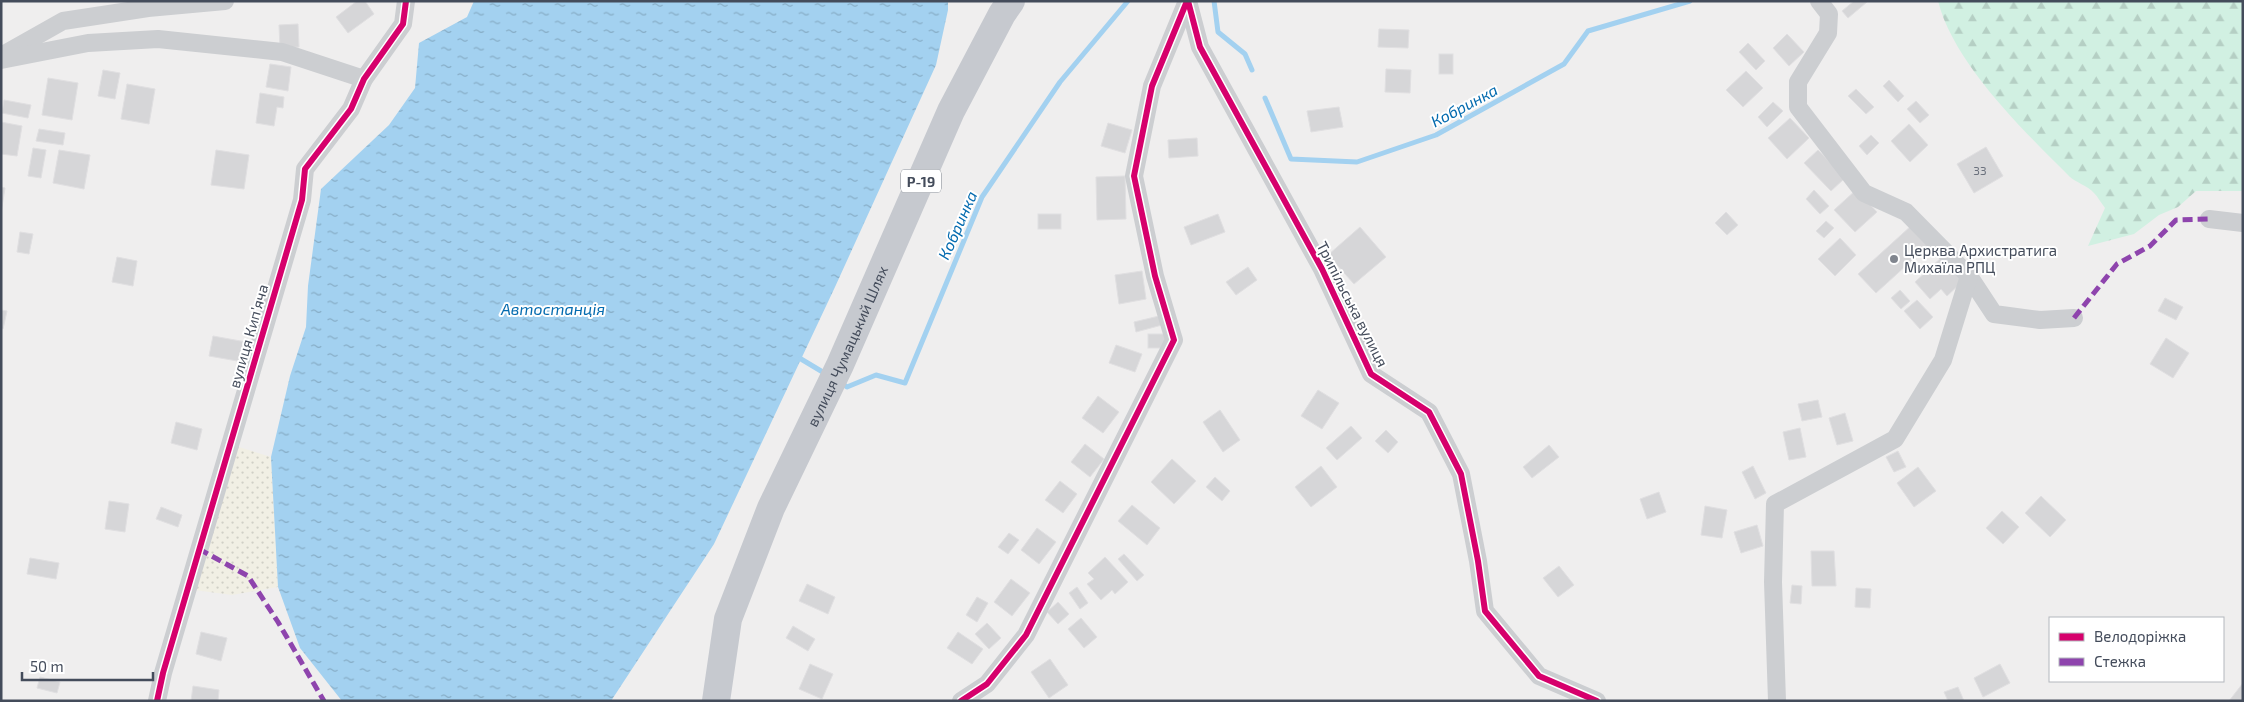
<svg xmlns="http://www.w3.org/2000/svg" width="2244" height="702" viewBox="0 0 2244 702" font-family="'Exo 2',sans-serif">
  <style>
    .forest { fill: url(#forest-firs) }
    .sand { fill: url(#sand-dots) }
    .water { fill: url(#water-ripples) }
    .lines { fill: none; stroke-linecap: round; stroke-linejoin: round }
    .stream { stroke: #a3d1f0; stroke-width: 5 }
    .building { fill: #d6d6d8; stroke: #e0dfe1 }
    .street { stroke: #ccced1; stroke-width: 18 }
    .primary { stroke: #c6c9cf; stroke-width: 28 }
    .quiet { stroke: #8e44ad; stroke-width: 5; stroke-dasharray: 10 5; stroke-linecap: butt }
    .cycleway-casing { stroke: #fff; stroke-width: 9 }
    .cycleway { stroke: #d6006c; stroke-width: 6 }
    .poi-dot { fill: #80858e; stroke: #fff; stroke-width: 2 }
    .labels { text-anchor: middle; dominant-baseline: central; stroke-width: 4; stroke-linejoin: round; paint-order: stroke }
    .number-label { font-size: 12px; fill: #6a707c }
    .shield { fill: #fff; stroke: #7c828c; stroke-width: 1 }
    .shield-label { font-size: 14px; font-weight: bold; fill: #444c5b }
    .poi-label { font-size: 15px; fill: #444c5b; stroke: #fff; text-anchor: start }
    .street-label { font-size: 15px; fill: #444c5b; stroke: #fff }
    .water-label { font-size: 16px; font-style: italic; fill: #046baf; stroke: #fff }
  </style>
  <defs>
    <pattern id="forest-firs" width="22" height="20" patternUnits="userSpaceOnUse" patternTransform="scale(1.25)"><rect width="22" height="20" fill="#d1f0e2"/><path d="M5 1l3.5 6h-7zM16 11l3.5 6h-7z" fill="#b5cfc4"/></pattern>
    <pattern id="sand-dots" width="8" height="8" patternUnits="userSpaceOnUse" patternTransform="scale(1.25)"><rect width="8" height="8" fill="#f1efe4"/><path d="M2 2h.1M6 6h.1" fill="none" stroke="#d0cfc6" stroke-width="1.8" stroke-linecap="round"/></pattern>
    <pattern id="water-ripples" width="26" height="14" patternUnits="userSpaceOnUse" patternTransform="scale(1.25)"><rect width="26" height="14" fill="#a3d1f0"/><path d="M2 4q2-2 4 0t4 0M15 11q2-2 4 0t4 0" fill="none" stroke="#86acc5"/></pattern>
  </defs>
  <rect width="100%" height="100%" fill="#efeeee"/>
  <path class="forest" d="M 1938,1 L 2243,1 L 2243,191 L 2196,191 L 2178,207 L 2159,215 L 2134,234 L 2088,246 L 2105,208 C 2101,203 2098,197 2094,193 C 2087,185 2076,183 2069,176 C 2024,131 1954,64 1938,1 Z"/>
  <path class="sand" d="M 229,444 L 271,457 L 278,587 L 232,595 L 187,589 Z"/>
  <path class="water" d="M 474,1 L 948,1 L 948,10 L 936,65 L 835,287 L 714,544 L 611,701 L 342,701 L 300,648 L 278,587 L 271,457 L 290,376 L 306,327 L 308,286 L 321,189 L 389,125 L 415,88 L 419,43 L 467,17 Z"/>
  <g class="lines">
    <g class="stream">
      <path d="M 1214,1 L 1218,32 L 1245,54 L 1252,70"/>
      <path d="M 1265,98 L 1291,159 L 1357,162 L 1436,135 L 1564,64 L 1588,31 L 1690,1"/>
      <path d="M 801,359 L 826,374"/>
      <path d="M 840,382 L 847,387 L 876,375 L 905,383 L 982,197 L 1060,82 L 1128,1"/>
    </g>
  </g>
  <g class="building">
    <path d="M 357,1 L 365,1 L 374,14 L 348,33 L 336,17 Z"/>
    <path d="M 1854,1 L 1867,2 L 1848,18 L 1842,11 Z"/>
    <path d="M 298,24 L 299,47 L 280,48 L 279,25 Z"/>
    <path d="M 1379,29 L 1409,30 L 1408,48 L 1378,47 Z"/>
    <path d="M 1787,34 L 1804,52 L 1789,66 L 1773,48 Z"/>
    <path d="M 1748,43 L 1765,61 L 1756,70 L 1739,52 Z"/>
    <rect x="1439" y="54" width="14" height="20"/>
    <path d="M 270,64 L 291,67 L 288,91 L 266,87 Z"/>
    <path d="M 1386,69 L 1411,70 L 1410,93 L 1385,92 Z"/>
    <path d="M 103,70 L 120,73 L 115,99 L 98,96 Z"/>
    <path d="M 1746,71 L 1763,88 L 1743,107 L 1726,90 Z"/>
    <path d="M 48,78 L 78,83 L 72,120 L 42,115 Z"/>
    <path d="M 1889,80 L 1904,96 L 1898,102 L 1883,86 Z"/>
    <path d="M 127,84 L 155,89 L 149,124 L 121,119 Z"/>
    <path d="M 1856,89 L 1874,107 L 1866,114 L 1848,96 Z"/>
    <path d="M 260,93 L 284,97 L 283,108 L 277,107 L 274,126 L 256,123 Z"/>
    <path d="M 4,100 L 31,105 L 28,118 L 2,113 Z"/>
    <path d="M 1916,101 L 1929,115 L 1920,123 L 1907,109 Z"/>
    <path d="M 1773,102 L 1783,111 L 1767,127 L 1758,117 Z"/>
    <path d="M 1339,107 L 1343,127 L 1311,132 L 1307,111 Z"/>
    <path d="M 1790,118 L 1809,138 L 1787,159 L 1768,138 Z"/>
    <path d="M 1,122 L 22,126 L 17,156 L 1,154 Z"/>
    <path d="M 1108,123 L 1132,130 L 1125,153 L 1101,146 Z"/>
    <path d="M 1909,124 L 1928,145 L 1910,162 L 1891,141 Z"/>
    <path d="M 39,129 L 65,133 L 63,145 L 36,141 Z"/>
    <path d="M 1871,135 L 1879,143 L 1867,155 L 1859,146 Z"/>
    <path d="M 1197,138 L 1198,156 L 1169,158 L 1168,140 Z"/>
    <path d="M 1986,147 L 2003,176 L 1974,193 L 1957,164 Z"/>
    <path d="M 33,148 L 46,150 L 41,178 L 28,176 Z"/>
    <path d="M 59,150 L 90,155 L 84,189 L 53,183 Z"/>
    <path d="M 216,150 L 249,155 L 244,189 L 211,185 Z"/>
    <path d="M 1818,150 L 1845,178 L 1831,191 L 1804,163 Z"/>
    <path d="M 1125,176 L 1126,219 L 1097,220 L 1096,177 Z"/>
    <path d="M 1,187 L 5,188 L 1,213 Z"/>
    <path d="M 1814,190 L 1829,206 L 1820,214 L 1806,199 Z"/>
    <path d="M 1856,190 L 1877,212 L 1855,232 L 1834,210 Z"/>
    <path d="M 1726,212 L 1738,225 L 1727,235 L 1715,223 Z"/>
    <rect x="1038" y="214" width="23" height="15"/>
    <path d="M 1218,214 L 1225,232 L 1191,245 L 1184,227 Z"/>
    <path d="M 1826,221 L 1834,228 L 1824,238 L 1816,231 Z"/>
    <path d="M 1912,225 L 1930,244 L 1876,293 L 1858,274 Z"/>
    <path d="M 1360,227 L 1386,257 L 1354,284 L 1328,255 Z"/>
    <path d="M 20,232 L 33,234 L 29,254 L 17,252 Z"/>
    <path d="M 1840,238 L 1856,255 L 1835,276 L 1818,259 Z"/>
    <path d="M 117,257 L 137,261 L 133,286 L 112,282 Z"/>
    <path d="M 1942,257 L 1963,281 L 1947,296 L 1941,289 L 1930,299 L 1915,282 Z"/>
    <path d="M 1248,267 L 1257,280 L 1236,295 L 1226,282 Z"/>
    <path d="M 1142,271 L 1146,299 L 1119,304 L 1115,275 Z"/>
    <path d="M 1900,290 L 1910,301 L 1901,309 L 1891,298 Z"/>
    <path d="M 2165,298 L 2183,307 L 2176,320 L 2158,311 Z"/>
    <path d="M 1917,300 L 1933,317 L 1920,329 L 1904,311 Z"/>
    <path d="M 1,310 L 7,311 L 3,329 L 1,328 Z"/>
    <path d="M 1159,316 L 1162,325 L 1136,332 L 1134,322 Z"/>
    <rect x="1148" y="334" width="17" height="14"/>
    <path d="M 213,336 L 246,342 L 243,362 L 209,356 Z"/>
    <path d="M 2166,338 L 2189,353 L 2173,378 L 2150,364 Z"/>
    <path d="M 1116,345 L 1142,354 L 1135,372 L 1109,363 Z"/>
    <path d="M 1318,390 L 1339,403 L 1322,429 L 1301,416 Z"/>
    <path d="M 1098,396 L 1119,412 L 1103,433 L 1082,418 Z"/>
    <path d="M 1818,400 L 1822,417 L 1802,421 L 1798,404 Z"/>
    <path d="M 1220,410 L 1240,440 L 1223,452 L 1203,422 Z"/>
    <path d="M 1845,413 L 1853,441 L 1837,445 L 1829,418 Z"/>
    <path d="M 176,422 L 202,429 L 197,450 L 171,443 Z"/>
    <path d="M 1351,426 L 1362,438 L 1337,460 L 1326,448 Z"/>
    <path d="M 1800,428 L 1806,457 L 1789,460 L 1783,432 Z"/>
    <path d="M 1386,430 L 1398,442 L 1388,453 L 1375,441 Z"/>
    <path d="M 1085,444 L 1104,459 L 1090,477 L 1071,462 Z"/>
    <path d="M 1549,445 L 1559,457 L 1532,478 L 1523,467 Z"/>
    <path d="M 1898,451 L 1906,467 L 1894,472 L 1886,457 Z"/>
    <path d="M 1172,459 L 1196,481 L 1174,504 L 1151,482 Z"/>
    <path d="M 1321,466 L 1337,487 L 1311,507 L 1295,487 Z"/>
    <path d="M 1753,466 L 1766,493 L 1755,499 L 1742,472 Z"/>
    <path d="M 1918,467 L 1936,491 L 1914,507 L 1897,483 Z"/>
    <path d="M 1215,477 L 1230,491 L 1222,501 L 1206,487 Z"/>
    <path d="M 1060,481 L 1077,494 L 1063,513 L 1045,500 Z"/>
    <path d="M 1659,492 L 1666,512 L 1647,519 L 1640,499 Z"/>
    <path d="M 2041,496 L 2066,520 L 2050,537 L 2025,513 Z"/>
    <path d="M 109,501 L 129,504 L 125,532 L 105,529 Z"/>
    <path d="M 1132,505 L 1160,528 L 1147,545 L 1118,521 Z"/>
    <path d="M 1705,506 L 1727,510 L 1722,538 L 1701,535 Z"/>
    <path d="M 161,507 L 182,515 L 178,527 L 156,519 Z"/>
    <path d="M 2002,511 L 2019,527 L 2003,544 L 1986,528 Z"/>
    <path d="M 1757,525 L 1763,546 L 1741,553 L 1734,532 Z"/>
    <path d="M 1037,528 L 1056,542 L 1039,564 L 1021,550 Z"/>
    <path d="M 1009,533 L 1019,540 L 1008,554 L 998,547 Z"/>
    <path d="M 1811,551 L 1834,551 L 1836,586 L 1812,586 Z"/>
    <path d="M 1124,554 L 1144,575 L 1137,581 L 1118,559 Z"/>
    <path d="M 1105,557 L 1128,582 L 1115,594 L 1112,590 L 1101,600 L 1087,584 L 1094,579 L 1088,573 Z"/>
    <path d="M 30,558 L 59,563 L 56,579 L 27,574 Z"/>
    <path d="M 1559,566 L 1574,585 L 1558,597 L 1543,578 Z"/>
    <path d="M 1011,579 L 1030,593 L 1012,616 L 994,602 Z"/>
    <path d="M 807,584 L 835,597 L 828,614 L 799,601 Z"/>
    <path d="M 1792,585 L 1802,586 L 1801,604 L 1790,603 Z"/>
    <path d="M 1077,587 L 1088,603 L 1080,609 L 1069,593 Z"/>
    <path d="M 1856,588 L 1871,589 L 1870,608 L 1855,607 Z"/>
    <path d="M 977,597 L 988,603 L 977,622 L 966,615 Z"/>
    <path d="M 1058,602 L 1069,614 L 1058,624 L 1047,612 Z"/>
    <path d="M 1081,618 L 1097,637 L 1084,648 L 1068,629 Z"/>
    <path d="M 987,623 L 1001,638 L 989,649 L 975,634 Z"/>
    <path d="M 793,626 L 815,639 L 808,651 L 786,638 Z"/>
    <path d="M 201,632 L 227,638 L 221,661 L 196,654 Z"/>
    <path d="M 958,632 L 983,649 L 972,664 L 947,648 Z"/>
    <path d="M 1050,659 L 1068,685 L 1049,698 L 1031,672 Z"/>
    <path d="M 810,664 L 833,674 L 822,699 L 799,689 Z"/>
    <path d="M 2000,664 L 2010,683 L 1983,697 L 1974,678 Z"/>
    <path d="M 40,677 L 60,682 L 57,693 L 37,688 Z"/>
    <path d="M 2243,683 L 2243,701 L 2229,701 Z"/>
    <path d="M 193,686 L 219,690 L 218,701 L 191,701 Z"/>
    <path d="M 1958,687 L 1964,701 L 1948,701 L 1944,692 Z"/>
  </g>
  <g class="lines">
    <g class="street">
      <path d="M 1188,1 L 1200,47 L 1322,269 L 1371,374 L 1429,412 L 1461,474 L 1478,561 L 1485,611 L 1539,676 L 1597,701"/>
      <path d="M 1819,1 L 1829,14 L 1828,33 L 1798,82 L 1798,107 L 1864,193 L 1906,212 L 1969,276 L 1994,314 L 2040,320 L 2074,318"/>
      <path d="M 3,55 L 63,21 L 148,8 L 225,1"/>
      <path d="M 1,60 L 88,43 L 158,39 L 282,52 L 364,79"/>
      <path d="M 2209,219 L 2243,223"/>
      <path d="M 157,701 L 163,673 L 302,200 L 305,169 L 351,109 L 364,79 L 403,24 L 406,1"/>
      <path d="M 961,701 L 987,684 L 1026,635 L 1174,340 L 1155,276 L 1134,176 L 1152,86 L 1187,1"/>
      <path d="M 1777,701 L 1773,582 L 1775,504 L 1895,439 L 1943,360 L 1969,276"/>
    </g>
    <path class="primary" id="s1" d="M 716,701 L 728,619 L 771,508 L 840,365 L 951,111 L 1002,14 L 1011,1"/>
    <g class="quiet">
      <path d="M 2074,318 L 2117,264 L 2150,246 L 2176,220 L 2209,219"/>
      <path d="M 199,549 L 248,576 L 278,622 L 324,701"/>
    </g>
    <g class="cycleway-casing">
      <g id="cycleway">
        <path d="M 1188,1 L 1200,47 L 1322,269 L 1371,374 L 1429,412 L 1461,474 L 1478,561 L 1485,611 L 1539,676 L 1597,701"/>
        <path d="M 157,701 L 163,673 L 302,200 L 305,169 L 351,109 L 364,79 L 403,24 L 406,1"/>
        <path d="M 961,701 L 987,684 L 1026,635 L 1174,340 L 1155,276 L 1134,176 L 1152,86 L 1187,1"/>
      </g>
    </g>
    <use href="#cycleway" class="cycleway"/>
  </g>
  <circle class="poi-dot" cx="1894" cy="259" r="5"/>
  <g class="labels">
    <g class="number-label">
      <text x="1980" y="170">33</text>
    </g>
    <rect class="shield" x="901" y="169.5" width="40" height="23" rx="4"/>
    <g class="shield-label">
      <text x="921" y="181">Р-19</text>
    </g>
    <g class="poi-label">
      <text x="1904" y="250">Церква Архистратига<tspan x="1904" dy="17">Михаїла РПЦ</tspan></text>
    </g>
    <g class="street-label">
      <text transform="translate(1353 304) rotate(63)">Трипільська вулиця</text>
      <text transform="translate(248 336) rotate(-74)">вулиця Кипʼяча</text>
      <text stroke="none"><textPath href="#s1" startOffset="381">вулиця Чумацький Шлях</textPath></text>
    </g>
    <g class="water-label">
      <text transform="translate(1464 105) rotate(-28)">Кобринка</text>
      <text transform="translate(957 225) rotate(-66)">Кобринка</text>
      <text x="553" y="308">Автостанція</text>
    </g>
  </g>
  <rect width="2244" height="702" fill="none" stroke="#444c5b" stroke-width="5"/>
  <rect x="2049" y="617" width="175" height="65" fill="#ffffff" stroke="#b4b7bd"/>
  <rect x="2059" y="633" width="25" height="8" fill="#d6006c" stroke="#b4b7bd"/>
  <text x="2094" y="642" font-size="15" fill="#444c5b">Велодоріжка</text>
  <rect x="2059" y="658" width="25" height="8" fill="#8e44ad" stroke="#b4b7bd"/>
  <text x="2094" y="667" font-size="15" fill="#444c5b">Стежка</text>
  <path d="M22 672v8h131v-8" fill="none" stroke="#444c5b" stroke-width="2.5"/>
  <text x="30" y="672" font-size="15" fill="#444c5b" stroke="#ffffff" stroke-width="4" paint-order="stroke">50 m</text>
</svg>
